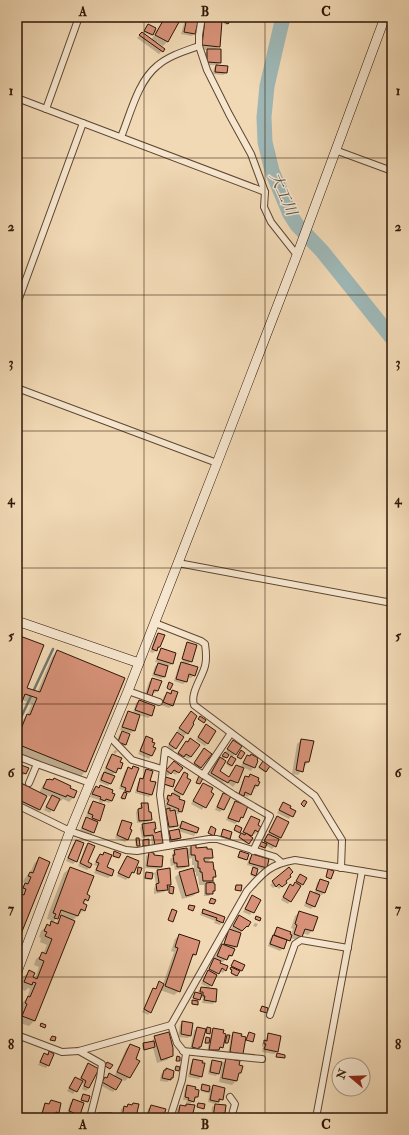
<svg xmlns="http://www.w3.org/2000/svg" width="409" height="1135" viewBox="0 0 409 1135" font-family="'IM FELL Double Pica','Noto Serif JP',serif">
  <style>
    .shadow { fill: #0003; fill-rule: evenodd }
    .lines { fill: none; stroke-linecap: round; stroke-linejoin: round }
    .stream { stroke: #71776f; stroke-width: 2.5 }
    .river { stroke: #9eb8b7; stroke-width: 15 }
    .building { fill: #d69178; stroke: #2e1604 }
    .street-casing { stroke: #5f4730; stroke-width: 8 }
    .secondary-casing { stroke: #2e1604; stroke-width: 10 }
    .street { stroke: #f6e6cf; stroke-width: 6 }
    .secondary { stroke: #f6e6cf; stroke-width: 9 }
    .grid { fill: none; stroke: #2e1604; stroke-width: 1; stroke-opacity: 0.55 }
    .labels { text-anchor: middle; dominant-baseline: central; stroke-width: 3; stroke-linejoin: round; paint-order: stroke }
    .water-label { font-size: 15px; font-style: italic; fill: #554f43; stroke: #f6e6cf }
    .neatline { fill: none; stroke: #2e1604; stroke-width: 1.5 }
    .grid-label { font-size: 13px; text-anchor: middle; font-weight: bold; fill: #2e1604 }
  </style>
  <rect width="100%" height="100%" fill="#f1d9b5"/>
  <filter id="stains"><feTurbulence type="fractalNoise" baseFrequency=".005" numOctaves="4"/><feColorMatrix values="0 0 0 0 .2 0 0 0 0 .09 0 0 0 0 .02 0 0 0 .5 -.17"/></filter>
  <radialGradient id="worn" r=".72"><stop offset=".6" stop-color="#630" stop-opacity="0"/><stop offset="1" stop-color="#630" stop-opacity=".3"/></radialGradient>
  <g class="shadow">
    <path d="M 166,17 L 177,23 L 167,42 L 163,46 L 157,42 L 156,44 L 164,49 L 159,54 L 137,38 L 142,33 L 151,40 L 156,32 L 151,36 L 144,32 L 147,26 L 148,25 L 157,30 Z"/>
    <path d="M 187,17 L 194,34 L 192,36 L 181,34 L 185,20 Z"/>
    <path d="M 204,17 L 218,17 L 214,21 L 219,46 L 215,50 L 220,62 L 217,66 L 226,73 L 223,75 L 213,74 L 214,68 L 217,65 L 204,65 L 205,53 L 208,50 L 198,49 L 201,24 L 205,20 L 210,21 L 211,19 Z"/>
    <path d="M 221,17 L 229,17 L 231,19 L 226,25 L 219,20 Z"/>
    <path d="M 158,634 L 160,647 L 153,653 L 150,652 L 155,637 Z"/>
    <path d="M 20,637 L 26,689 L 37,693 L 52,657 L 57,651 L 124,679 L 85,772 L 79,778 L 17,752 L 17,733 L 22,721 L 27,715 L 32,704 L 22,700 L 17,713 L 17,640 Z"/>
    <path d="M 188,644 L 191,661 L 188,665 L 194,675 L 191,678 L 187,677 L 186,682 L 183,684 L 174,681 L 179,665 L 182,664 L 187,645 L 186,645 Z"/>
    <path d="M 161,650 L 172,664 L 169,666 L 167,666 L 164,677 L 161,679 L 152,676 L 155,666 L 159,663 L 155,662 L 159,652 Z"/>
    <path d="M 152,679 L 158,690 L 155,693 L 152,692 L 149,698 L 144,697 L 149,682 Z"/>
    <path d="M 172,691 L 177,693 L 172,706 L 169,708 L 161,705 L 164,696 Z"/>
    <path d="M 139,701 L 154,706 L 151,716 L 148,718 L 139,715 L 134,731 L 131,733 L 120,730 L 126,715 L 128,712 L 133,713 L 136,703 Z"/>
    <path d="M 188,715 L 191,723 L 187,733 L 184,736 L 177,731 Z"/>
    <path d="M 203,728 L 207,743 L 205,746 L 196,740 Z"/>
    <path d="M 122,732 L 126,744 L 123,747 L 116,745 L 119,735 Z"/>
    <path d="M 177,733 L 175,748 L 173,751 L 167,747 Z"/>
    <path d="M 147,737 L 152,748 L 155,749 L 149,759 L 138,754 L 144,740 Z"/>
    <path d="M 190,739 L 191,757 L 188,759 L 184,756 L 181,759 L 176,756 L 183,745 Z"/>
    <path d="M 301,740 L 308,762 L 298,775 L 292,774 L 297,744 Z"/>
    <path d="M 233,741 L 240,746 L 232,758 L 235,760 L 230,767 L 226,764 L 232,757 L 228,754 L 223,760 L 218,772 L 228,778 L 236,766 L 237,782 L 233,787 L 224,780 L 223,782 L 228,785 L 226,784 L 223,787 L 207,777 L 216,763 L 221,759 Z"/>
    <path d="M 115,750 L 118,751 L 115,754 L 113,752 Z"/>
    <path d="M 202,752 L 201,767 L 198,770 L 192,766 Z"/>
    <path d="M 112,755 L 119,763 L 120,768 L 117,771 L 116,770 L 112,776 L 110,783 L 108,786 L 99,782 L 101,775 L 105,771 L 104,771 L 109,758 Z"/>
    <path d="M 247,756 L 257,761 L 251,771 L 241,766 Z"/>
    <path d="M 263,762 L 269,766 L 264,772 L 258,768 Z"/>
    <path d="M 174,763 L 178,772 L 176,775 L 171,772 L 168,776 L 164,773 Z"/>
    <path d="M 20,767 L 27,769 L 24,775 L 18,772 Z"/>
    <path d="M 128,768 L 131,770 L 133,768 L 130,792 L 127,794 L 125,794 L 123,800 L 121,799 L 124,790 L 119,789 L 125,771 Z"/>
    <path d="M 146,770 L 152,794 L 149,797 L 135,793 L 138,782 L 142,779 L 144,773 Z"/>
    <path d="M 250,775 L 259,782 L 257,786 L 255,789 L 253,788 L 248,797 L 243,795 L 240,798 L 237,797 L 243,780 Z"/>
    <path d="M 182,776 L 182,794 L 178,799 L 183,802 L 181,812 L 178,814 L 176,814 L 177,812 L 165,807 L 167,802 L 165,801 L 169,796 L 170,797 L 173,793 Z"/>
    <path d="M 166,778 L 172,786 L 171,787 L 163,785 Z"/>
    <path d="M 47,781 L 76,791 L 73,798 L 69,802 L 63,799 L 61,801 L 58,800 L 50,813 L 44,810 L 52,797 L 46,795 L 39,810 L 35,814 L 17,805 L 17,782 L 39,793 L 43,785 Z"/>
    <path d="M 203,784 L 209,793 L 212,794 L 202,810 L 191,804 Z"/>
    <path d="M 100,786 L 112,801 L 109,803 L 104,801 L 102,803 L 99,802 L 99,800 L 90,797 L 93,789 L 96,787 L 98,788 Z"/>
    <path d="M 223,794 L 223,809 L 220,812 L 215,810 L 221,797 Z"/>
    <path d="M 93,802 L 99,820 L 93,832 L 91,835 L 80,831 L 84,821 L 87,818 L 91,820 L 91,818 L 86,816 L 90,805 Z"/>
    <path d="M 236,802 L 246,807 L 242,817 L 235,824 L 226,820 L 233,805 Z"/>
    <path d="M 283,803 L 294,811 L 289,819 L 277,813 Z"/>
    <path d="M 142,804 L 151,819 L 148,822 L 137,823 L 136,812 Z"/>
    <path d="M 167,810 L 177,825 L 174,828 L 166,829 L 164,812 Z"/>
    <path d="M 252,817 L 258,831 L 255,834 L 253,833 L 247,844 L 238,838 Z"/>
    <path d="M 277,817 L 281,838 L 275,846 L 272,849 L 265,845 L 263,849 L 258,846 L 259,843 L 263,843 L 275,819 Z"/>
    <path d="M 123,821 L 128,839 L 125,842 L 115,838 L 120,824 Z"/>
    <path d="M 182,822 L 198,829 L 196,833 L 194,836 L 178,831 L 179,838 L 177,841 L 168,842 L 167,834 L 169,832 L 178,830 L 179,825 Z"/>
    <path d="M 143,825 L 155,829 L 153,830 L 154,834 L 162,843 L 159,846 L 152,847 L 151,837 L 142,838 L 140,828 Z"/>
    <path d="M 136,839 L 139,846 L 136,847 L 135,840 Z"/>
    <path d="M 76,841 L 76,861 L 73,864 L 66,861 L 73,844 Z"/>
    <path d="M 88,844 L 87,863 L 90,867 L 87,870 L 78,866 L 85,847 Z"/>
    <path d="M 191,846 L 212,858 L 206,863 L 215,876 L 209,884 L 214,890 L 209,896 L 204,896 L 204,885 L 199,885 L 198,876 L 196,876 L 196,872 L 194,872 L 194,865 L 192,865 L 192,858 L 187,859 L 188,865 L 185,868 L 175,870 L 174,865 L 171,866 L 170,859 L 173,857 L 172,854 L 175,851 L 186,851 Z"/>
    <path d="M 114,852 L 119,857 L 117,858 L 110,856 L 106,867 L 113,870 L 111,876 L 108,878 L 94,873 L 97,866 L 94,865 L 97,858 L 100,855 L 102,856 L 105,854 L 112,857 Z"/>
    <path d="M 240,852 L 247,859 L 245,860 L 237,858 Z"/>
    <path d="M 149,854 L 161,867 L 158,869 L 145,868 L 146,856 Z"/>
    <path d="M 252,856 L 266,867 L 263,870 L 257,868 L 254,877 L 250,875 L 254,867 L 247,865 L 249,858 Z"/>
    <path d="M 127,857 L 133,872 L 126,880 L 117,876 L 124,860 Z"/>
    <path d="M 39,858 L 49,862 L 20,933 L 17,936 L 17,899 L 21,895 L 18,894 L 20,890 L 26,883 L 23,882 L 25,878 L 30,873 L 34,864 Z"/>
    <path d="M 70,868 L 87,900 L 83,904 L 84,910 L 72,921 L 34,1021 L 29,1026 L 17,1022 L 22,1009 L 20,1008 L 22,1003 L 27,998 L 30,989 L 28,988 L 25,991 L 19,988 L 23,977 L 29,972 L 32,977 L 35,979 L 39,967 L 34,965 L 36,959 L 43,954 L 47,945 L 40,942 L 41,938 L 39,937 L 41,931 L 50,924 L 51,920 L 47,919 L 49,912 L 64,873 ZM 58,916 L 60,917 L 55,924 L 53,923 Z"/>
    <path d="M 288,868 L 283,886 L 279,889 L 276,886 L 273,888 L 270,885 Z"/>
    <path d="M 157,871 L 170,884 L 164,892 L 154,894 L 154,888 L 156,885 L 154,873 Z"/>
    <path d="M 146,873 L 151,879 L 150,880 L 144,879 Z"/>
    <path d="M 180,873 L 198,892 L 193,896 L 182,899 L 175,877 Z"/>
    <path d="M 300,876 L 302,884 L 288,904 L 281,900 L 288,888 L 295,884 Z"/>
    <path d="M 320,880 L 324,893 L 322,895 L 319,894 L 314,906 L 311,909 L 304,906 L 308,895 L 311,893 L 314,894 L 317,883 Z"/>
    <path d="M 252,896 L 259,900 L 250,915 L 243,912 Z"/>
    <path d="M 203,910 L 224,918 L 222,922 L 220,925 L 214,923 L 215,921 L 200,915 Z"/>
    <path d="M 300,912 L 317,918 L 312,931 L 308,935 L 302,933 L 297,940 L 290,938 L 286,943 L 285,943 L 283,948 L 280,951 L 268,946 L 270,939 L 277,928 L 291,935 L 293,929 L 291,928 L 295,916 Z"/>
    <path d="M 239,916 L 248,926 L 240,933 L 236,947 L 233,950 L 231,956 L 228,959 L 227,958 L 223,962 L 220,961 L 218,964 L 225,970 L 223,973 L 219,971 L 209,988 L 201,984 L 219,948 L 223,945 L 227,933 L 230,930 Z"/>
    <path d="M 255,923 L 258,924 L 256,927 L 253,926 Z"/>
    <path d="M 180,935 L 195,955 L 190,959 L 179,991 L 174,995 L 160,990 L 150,1012 L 148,1015 L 142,1012 L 151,992 L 155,990 L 159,983 L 163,984 L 174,952 L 171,951 L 175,939 Z"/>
    <path d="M 234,962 L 241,970 L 239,971 L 235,976 L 231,974 L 232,971 L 230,970 Z"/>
    <path d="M 201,988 L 215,1001 L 213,1004 L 202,1003 L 203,998 L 200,998 L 196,1005 L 191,1004 L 192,1001 L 197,1002 L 197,1001 L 193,999 L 195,994 L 198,994 L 198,991 Z"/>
    <path d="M 183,1022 L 191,1035 L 188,1038 L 178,1037 L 180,1025 Z"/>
    <path d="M 197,1028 L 206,1030 L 208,1029 L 209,1033 L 208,1034 L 204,1033 L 200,1047 L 195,1051 L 190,1050 L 194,1030 Z"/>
    <path d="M 214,1029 L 222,1034 L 224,1039 L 227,1036 L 227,1043 L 223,1044 L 222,1047 L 216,1052 L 207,1052 L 209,1042 L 207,1044 L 205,1044 L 205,1039 L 210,1039 L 211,1032 Z"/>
    <path d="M 234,1033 L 242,1053 L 239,1056 L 228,1054 L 231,1036 Z"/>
    <path d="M 269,1034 L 280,1037 L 277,1052 L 274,1054 L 262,1052 L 263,1047 L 262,1046 L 262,1044 Z"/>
    <path d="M 155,1037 L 172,1055 L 167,1060 L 157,1063 L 153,1048 L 143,1050 L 142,1045 L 151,1042 Z"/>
    <path d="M 130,1045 L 129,1077 L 125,1081 L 121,1079 L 113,1092 L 100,1085 L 103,1081 L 110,1074 L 114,1077 L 126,1049 Z"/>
    <path d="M 49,1052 L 48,1065 L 46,1068 L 38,1065 L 42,1057 Z"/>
    <path d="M 227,1059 L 238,1066 L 240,1073 L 237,1076 L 236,1081 L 232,1085 L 219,1082 L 222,1066 L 220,1065 Z"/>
    <path d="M 194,1060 L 201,1064 L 201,1076 L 199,1079 L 188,1077 L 191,1063 Z"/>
    <path d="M 213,1061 L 218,1073 L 216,1076 L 208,1074 L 210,1064 Z"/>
    <path d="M 88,1064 L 89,1088 L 86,1091 L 82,1089 L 84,1084 L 81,1082 L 73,1094 L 67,1091 L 75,1078 L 79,1080 Z"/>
    <path d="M 164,1071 L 172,1078 L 167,1082 L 160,1081 L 161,1074 Z"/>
    <path d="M 188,1086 L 194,1090 L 197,1097 L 189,1105 L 191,1117 L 190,1118 L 176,1118 L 177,1109 L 180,1106 L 184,1107 L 188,1103 L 186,1103 L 187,1100 L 183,1100 L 185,1089 Z"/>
    <path d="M 202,1086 L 208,1091 L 213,1086 L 222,1099 L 215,1104 L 208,1102 L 210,1089 L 207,1093 L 201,1091 Z"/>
    <path d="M 83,1095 L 87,1101 L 84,1102 L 78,1118 L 71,1118 L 72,1116 L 67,1114 L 70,1103 L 73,1100 L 80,1102 Z"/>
    <path d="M 51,1101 L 58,1112 L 53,1118 L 40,1117 L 43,1107 L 46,1104 L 48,1105 Z"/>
    <path d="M 133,1104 L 135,1117 L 134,1118 L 120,1118 L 121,1109 L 124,1107 L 126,1107 L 128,1105 L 131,1106 Z"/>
    <path d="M 215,1105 L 224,1113 L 221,1118 L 211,1118 L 212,1107 Z"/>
    <path d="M 151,1106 L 163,1118 L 152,1118 L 146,1116 L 148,1109 Z"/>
  </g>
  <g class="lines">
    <path class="stream" d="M 17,726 L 53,649"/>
    <path class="river" d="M 283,17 L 267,86 L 264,117 L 265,142 L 272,171 L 290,214 L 297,225 L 322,251 L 392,338"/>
  </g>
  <g class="building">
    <path d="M 165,17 L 169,17 L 179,22 L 168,42 L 155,35 Z"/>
    <path d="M 187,17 L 199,19 L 195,34 L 184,32 Z"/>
    <path d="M 220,17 L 230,17 L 232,18 L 228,24 L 219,19 Z"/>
    <path d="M 205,19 L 222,21 L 220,47 L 202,45 Z"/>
    <path d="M 148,24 L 156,28 L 153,35 L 144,31 Z"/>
    <path d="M 142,32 L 165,49 L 163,52 L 139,35 Z"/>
    <path d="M 207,49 L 221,49 L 221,63 L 207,62 Z"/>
    <path d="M 216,65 L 228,66 L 227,73 L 215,72 Z"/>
    <path d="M 158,633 L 165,635 L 160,647 L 158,647 L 157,651 L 152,649 Z"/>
    <path d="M 20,636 L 44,645 L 27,688 L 40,692 L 57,650 L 125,678 L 86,772 L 17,744 L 17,739 L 27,714 L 30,715 L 37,698 L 25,694 L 17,715 L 17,644 Z"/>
    <path d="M 187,642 L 197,645 L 192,662 L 182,659 Z"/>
    <path d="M 161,648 L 176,653 L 173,664 L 157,659 Z"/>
    <path d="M 181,662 L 198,667 L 195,676 L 189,674 L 187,682 L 176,679 Z"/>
    <path d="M 158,663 L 168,666 L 165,677 L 154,674 Z"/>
    <path d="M 152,678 L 162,681 L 158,691 L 154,690 L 152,696 L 147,694 Z"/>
    <path d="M 169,682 L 173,684 L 170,690 L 167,688 Z"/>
    <path d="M 172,690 L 178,692 L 173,706 L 163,702 L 167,692 L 171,694 Z"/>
    <path d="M 139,700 L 155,706 L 152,716 L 135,710 Z"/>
    <path d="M 128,711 L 140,715 L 135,731 L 122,727 Z"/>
    <path d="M 191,711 L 197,716 L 193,723 L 194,724 L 188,734 L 179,728 Z"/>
    <path d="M 200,716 L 206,720 L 204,723 L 198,719 Z"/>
    <path d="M 206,724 L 216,731 L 208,744 L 198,737 Z"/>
    <path d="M 122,731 L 130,734 L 126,745 L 118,742 Z"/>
    <path d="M 177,732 L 184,737 L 176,749 L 169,744 Z"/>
    <path d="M 146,736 L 153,739 L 152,742 L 155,743 L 153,747 L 156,748 L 152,756 L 140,751 Z"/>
    <path d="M 190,738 L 200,745 L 191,757 L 186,754 L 184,757 L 178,753 L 186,741 L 188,742 Z"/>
    <path d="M 301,739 L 314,741 L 309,762 L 305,762 L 303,772 L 296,770 Z"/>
    <path d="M 233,740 L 242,746 L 236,755 L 227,749 Z"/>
    <path d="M 204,748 L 212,754 L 201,768 L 194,763 Z"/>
    <path d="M 241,750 L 245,753 L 241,759 L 237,757 Z"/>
    <path d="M 225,752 L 229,755 L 227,758 L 222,756 Z"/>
    <path d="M 112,754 L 122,758 L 120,762 L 123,763 L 121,769 L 118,768 L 116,773 L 106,768 Z"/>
    <path d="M 251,754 L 258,758 L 257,760 L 258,761 L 255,768 L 243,763 L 247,755 L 250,756 Z"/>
    <path d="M 231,756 L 236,759 L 232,766 L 227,763 Z"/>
    <path d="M 220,757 L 226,761 L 220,771 L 229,777 L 236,765 L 244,768 L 238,783 L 230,780 L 228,783 L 211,773 Z"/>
    <path d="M 174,761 L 183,768 L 179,773 L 174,770 L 171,774 L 166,770 Z"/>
    <path d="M 263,761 L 270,766 L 266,772 L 259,767 Z"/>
    <path d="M 21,765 L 29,768 L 26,774 L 18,771 Z"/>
    <path d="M 133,766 L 139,768 L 130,792 L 125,791 L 126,788 L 121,786 L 128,767 L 132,769 Z"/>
    <path d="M 146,769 L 153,771 L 150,781 L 156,782 L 152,795 L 137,791 L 140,778 L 143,779 Z"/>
    <path d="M 104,772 L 115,776 L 111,784 L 101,780 Z"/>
    <path d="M 184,772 L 188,774 L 187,778 L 191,780 L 183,795 L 174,790 Z"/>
    <path d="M 250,774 L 259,778 L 258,781 L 260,782 L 258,786 L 255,785 L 251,795 L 245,792 L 244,796 L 239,794 L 245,776 L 249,777 Z"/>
    <path d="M 199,776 L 203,778 L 200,784 L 196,783 Z"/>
    <path d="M 166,777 L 175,780 L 173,787 L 164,784 Z"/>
    <path d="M 54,778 L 71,786 L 70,788 L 77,791 L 74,798 L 67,795 L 66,797 L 43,788 L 47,779 L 48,780 L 49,779 L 53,780 Z"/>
    <path d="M 17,781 L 47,796 L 40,810 L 17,799 Z"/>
    <path d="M 203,783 L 213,788 L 211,792 L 214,794 L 206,808 L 193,801 Z"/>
    <path d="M 100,785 L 113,790 L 112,793 L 115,794 L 112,801 L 106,799 L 105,801 L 100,799 L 101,797 L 92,794 L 96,786 L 99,788 Z"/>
    <path d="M 124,792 L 127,793 L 125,799 L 121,798 Z"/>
    <path d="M 172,793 L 180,797 L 179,799 L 185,801 L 182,812 L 178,811 L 179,809 L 167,804 L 169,800 L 167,799 L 168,795 L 171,796 Z"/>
    <path d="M 223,793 L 231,796 L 224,810 L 217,807 Z"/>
    <path d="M 52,795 L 60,799 L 54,811 L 46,807 Z"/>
    <path d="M 304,800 L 307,802 L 304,807 L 301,804 Z"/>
    <path d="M 93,801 L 105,805 L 100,821 L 92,818 L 93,815 L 88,813 Z"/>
    <path d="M 235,801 L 248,806 L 243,818 L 241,817 L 239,822 L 228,818 Z"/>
    <path d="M 283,802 L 291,806 L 290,808 L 296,811 L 293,817 L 279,810 Z"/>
    <path d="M 141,803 L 148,803 L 149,812 L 151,812 L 152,820 L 139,821 L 138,809 L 142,808 Z"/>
    <path d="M 170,808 L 170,811 L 175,810 L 178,826 L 169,827 L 166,811 L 166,809 Z"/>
    <path d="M 251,816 L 260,820 L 258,825 L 261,827 L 258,832 L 255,830 L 252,836 L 243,832 Z"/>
    <path d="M 277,816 L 289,822 L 281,838 L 269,832 Z"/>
    <path d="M 86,817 L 98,822 L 94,833 L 82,828 Z"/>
    <path d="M 122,820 L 132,823 L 130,829 L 132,830 L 128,840 L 117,835 Z"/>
    <path d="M 182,821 L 199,828 L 197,833 L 180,828 Z"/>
    <path d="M 155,822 L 156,829 L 154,829 L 155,833 L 161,831 L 163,843 L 155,845 L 153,835 L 144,836 L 142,824 Z"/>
    <path d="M 236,825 L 242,828 L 240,833 L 234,830 Z"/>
    <path d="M 211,826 L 216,829 L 214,836 L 208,833 Z"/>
    <path d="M 179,829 L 181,838 L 171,840 L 169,831 Z"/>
    <path d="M 223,829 L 232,832 L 230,839 L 221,836 Z"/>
    <path d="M 241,833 L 245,835 L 246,833 L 253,838 L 249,844 L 239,837 Z"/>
    <path d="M 268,834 L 279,839 L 276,847 L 264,841 Z"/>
    <path d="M 136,838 L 139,838 L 140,846 L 137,846 Z"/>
    <path d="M 149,839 L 149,846 L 143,846 L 143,840 Z"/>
    <path d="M 76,840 L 84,843 L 77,862 L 68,858 Z"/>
    <path d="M 260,841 L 267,844 L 265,848 L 258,845 Z"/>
    <path d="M 88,843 L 95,846 L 88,862 L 92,864 L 90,868 L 80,863 Z"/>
    <path d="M 191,845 L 196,845 L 196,848 L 207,847 L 207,849 L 212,849 L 213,858 L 204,858 L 204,860 L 205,862 L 213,862 L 214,870 L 215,870 L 216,877 L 213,877 L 213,881 L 203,881 L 202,872 L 200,872 L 200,868 L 198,868 L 198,861 L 196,861 L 195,855 L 191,855 Z"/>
    <path d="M 187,848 L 189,866 L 177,867 L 177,863 L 174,863 L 173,855 L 175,855 L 174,850 Z"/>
    <path d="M 114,851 L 121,854 L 119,858 L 113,856 Z"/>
    <path d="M 240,851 L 249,854 L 247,860 L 238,857 Z"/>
    <path d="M 104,852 L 112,855 L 107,867 L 114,870 L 112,876 L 96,870 L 99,863 L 96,862 L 100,854 L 103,855 Z"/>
    <path d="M 149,852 L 154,853 L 154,855 L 163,856 L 162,867 L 147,866 Z"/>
    <path d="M 252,854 L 269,859 L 267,868 L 249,863 Z"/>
    <path d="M 127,856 L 139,861 L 134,873 L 132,872 L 129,878 L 118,873 Z"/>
    <path d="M 39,857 L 50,862 L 21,934 L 17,932 L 17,905 L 19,906 L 22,900 L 19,899 L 21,894 L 24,895 L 26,889 L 23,888 L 25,883 L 28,884 L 31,877 L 28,876 L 30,872 L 33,873 Z"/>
    <path d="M 70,867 L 94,876 L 87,894 L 90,896 L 88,901 L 85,899 L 83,903 L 87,905 L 85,911 L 81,909 L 78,916 L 61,910 L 58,919 L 54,918 L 56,914 L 53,913 Z"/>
    <path d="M 138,867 L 142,868 L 140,874 L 137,874 Z"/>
    <path d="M 253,867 L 258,869 L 256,876 L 251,874 Z"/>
    <path d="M 289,867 L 293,872 L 290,875 L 291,877 L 286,881 L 287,883 L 282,887 L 279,884 L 276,887 L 272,881 Z"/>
    <path d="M 170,868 L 171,885 L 167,885 L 168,890 L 157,891 L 156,884 L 159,883 L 157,870 Z"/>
    <path d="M 193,868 L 199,892 L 186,896 L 179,872 Z"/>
    <path d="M 328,869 L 334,871 L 331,879 L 326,877 Z"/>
    <path d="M 146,872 L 153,873 L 152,879 L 145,878 Z"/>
    <path d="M 300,874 L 307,878 L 303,885 L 296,881 Z"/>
    <path d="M 320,879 L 329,882 L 325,893 L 316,890 Z"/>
    <path d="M 214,882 L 214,884 L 215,884 L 215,891 L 213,891 L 213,894 L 206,894 L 206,883 Z"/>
    <path d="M 295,882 L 301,886 L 291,902 L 283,897 L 290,884 L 293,886 Z"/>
    <path d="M 236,885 L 242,885 L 241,891 L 235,890 Z"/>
    <path d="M 169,886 L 174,887 L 173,894 L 169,893 Z"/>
    <path d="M 310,891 L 320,895 L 315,907 L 306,903 Z"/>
    <path d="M 252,895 L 261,900 L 254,913 L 245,909 Z"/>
    <path d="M 211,898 L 216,900 L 214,904 L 209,903 Z"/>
    <path d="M 189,905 L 195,906 L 193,911 L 188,909 Z"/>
    <path d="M 172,909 L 177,911 L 173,922 L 168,920 Z"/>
    <path d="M 203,909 L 225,917 L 223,923 L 216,920 L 217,918 L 202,913 Z"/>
    <path d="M 299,911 L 318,917 L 313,931 L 305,929 L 302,937 L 294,934 L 297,925 L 295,924 Z"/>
    <path d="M 61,915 L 75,921 L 35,1021 L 22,1016 L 27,1004 L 25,1003 L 28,996 L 30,997 L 36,983 L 33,982 L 32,985 L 24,982 L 29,970 L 35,973 L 33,977 L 37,979 L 44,961 L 39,959 L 42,952 L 46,954 L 52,939 L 45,936 L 47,932 L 44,931 L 47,924 L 50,926 L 51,921 L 58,924 Z"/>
    <path d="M 239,915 L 251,922 L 248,927 L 247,926 L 242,931 L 233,926 Z"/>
    <path d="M 256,916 L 261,918 L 260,921 L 255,919 Z"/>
    <path d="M 277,927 L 291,932 L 290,934 L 292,935 L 290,941 L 274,935 Z"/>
    <path d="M 229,929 L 241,933 L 237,947 L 224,944 Z"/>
    <path d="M 179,934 L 200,941 L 196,955 L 193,954 L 180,992 L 165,986 L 178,948 L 175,947 Z"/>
    <path d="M 273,935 L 287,940 L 284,949 L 270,944 Z"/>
    <path d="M 222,944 L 235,949 L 232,956 L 229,955 L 227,960 L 217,956 Z"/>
    <path d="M 214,958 L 221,961 L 220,963 L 228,966 L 226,971 L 222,968 L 219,974 L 209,969 Z"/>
    <path d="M 234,960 L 245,965 L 242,971 L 231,966 Z"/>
    <path d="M 231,967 L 240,971 L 237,976 L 231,973 L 232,970 L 230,969 Z"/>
    <path d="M 208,970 L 217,975 L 212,986 L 203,981 Z"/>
    <path d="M 159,981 L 164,984 L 151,1013 L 144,1009 L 153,988 L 156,989 Z"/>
    <path d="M 201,987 L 217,989 L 216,1002 L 204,1000 L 205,996 L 203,996 L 203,992 L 200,992 Z"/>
    <path d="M 195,992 L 202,994 L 200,1000 L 193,998 Z"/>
    <path d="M 192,1000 L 198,1001 L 198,1005 L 192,1004 Z"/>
    <path d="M 262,1006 L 268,1008 L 267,1013 L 260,1011 Z"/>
    <path d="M 182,1021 L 193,1023 L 191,1036 L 181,1034 Z"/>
    <path d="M 41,1023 L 46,1025 L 45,1028 L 40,1026 Z"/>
    <path d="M 197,1027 L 206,1029 L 201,1047 L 199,1047 L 199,1049 L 192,1047 Z"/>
    <path d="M 207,1027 L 211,1028 L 210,1034 L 206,1033 Z"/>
    <path d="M 213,1028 L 224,1030 L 223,1033 L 226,1034 L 223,1048 L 220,1047 L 219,1050 L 209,1050 Z"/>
    <path d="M 169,1032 L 173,1048 L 173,1056 L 161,1060 L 154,1036 Z"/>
    <path d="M 233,1032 L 242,1034 L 241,1036 L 246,1037 L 243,1054 L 230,1052 Z"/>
    <path d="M 249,1032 L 255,1034 L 253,1042 L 246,1040 Z"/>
    <path d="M 268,1033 L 281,1036 L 278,1052 L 264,1049 L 266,1044 L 264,1044 L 264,1040 L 267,1041 Z"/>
    <path d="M 227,1035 L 230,1035 L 228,1043 L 225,1043 Z"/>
    <path d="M 52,1036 L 56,1037 L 55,1041 L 50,1040 Z"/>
    <path d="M 206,1037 L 210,1038 L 209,1043 L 205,1043 Z"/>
    <path d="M 154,1041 L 155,1047 L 144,1050 L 143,1043 Z"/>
    <path d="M 130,1044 L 140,1048 L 136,1059 L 140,1061 L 130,1078 L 117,1072 Z"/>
    <path d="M 49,1051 L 54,1054 L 49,1066 L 40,1062 L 44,1053 L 48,1055 Z"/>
    <path d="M 277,1053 L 285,1055 L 285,1058 L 276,1057 Z"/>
    <path d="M 177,1056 L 180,1057 L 180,1061 L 176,1061 Z"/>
    <path d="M 226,1058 L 240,1061 L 239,1065 L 243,1066 L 241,1073 L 239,1073 L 237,1081 L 222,1078 Z"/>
    <path d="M 193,1059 L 203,1061 L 202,1063 L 205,1063 L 202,1077 L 190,1074 Z"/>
    <path d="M 212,1060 L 222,1062 L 219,1074 L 210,1072 Z"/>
    <path d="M 107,1062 L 113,1065 L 110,1069 L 105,1066 Z"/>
    <path d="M 88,1063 L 99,1069 L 89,1088 L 84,1086 L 86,1081 L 81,1078 Z"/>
    <path d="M 176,1066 L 180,1067 L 179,1071 L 175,1070 Z"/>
    <path d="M 166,1068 L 174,1071 L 173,1078 L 171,1078 L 171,1080 L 162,1078 L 164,1070 L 166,1070 Z"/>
    <path d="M 109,1073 L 122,1080 L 116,1090 L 102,1082 L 105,1077 L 107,1078 Z"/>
    <path d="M 75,1077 L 83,1081 L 77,1092 L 69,1088 Z"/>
    <path d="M 202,1084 L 210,1086 L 209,1092 L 201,1090 Z"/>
    <path d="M 187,1085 L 196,1087 L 195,1089 L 199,1090 L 198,1097 L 195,1097 L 194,1102 L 188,1100 L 189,1098 L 185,1097 Z"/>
    <path d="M 213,1085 L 225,1088 L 223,1100 L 219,1099 L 219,1102 L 210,1100 Z"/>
    <path d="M 83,1094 L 90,1096 L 88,1102 L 81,1100 Z"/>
    <path d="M 73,1099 L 84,1103 L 79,1118 L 72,1117 L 74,1113 L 69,1111 Z"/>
    <path d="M 51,1100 L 61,1103 L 59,1113 L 56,1112 L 54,1118 L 42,1114 L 45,1103 L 49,1104 Z"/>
    <path d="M 133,1103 L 139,1104 L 136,1117 L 122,1118 L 124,1106 L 127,1107 L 128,1104 L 132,1105 Z"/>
    <path d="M 198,1103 L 205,1104 L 204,1109 L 197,1107 Z"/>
    <path d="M 186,1104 L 195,1105 L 192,1117 L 178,1116 L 180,1105 L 186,1106 Z"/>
    <path d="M 215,1104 L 226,1105 L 225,1113 L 223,1113 L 222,1118 L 213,1118 Z"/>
    <path d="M 151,1105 L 166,1109 L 163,1118 L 148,1114 Z"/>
    <rect x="98" y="1113" width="14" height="5"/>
  </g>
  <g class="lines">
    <g class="street-casing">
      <g id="street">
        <path d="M 202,17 L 199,35 L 199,46 L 207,70 L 229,114 L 251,154 L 265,192 L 264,207 L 271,222 L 297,255"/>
        <path d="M 17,98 L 265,192"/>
        <path d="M 46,109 L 79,17"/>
        <path d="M 121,137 C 130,115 138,81 157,66 C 168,56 185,51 199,46"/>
        <path d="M 335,150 L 392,171"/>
        <path d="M 17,304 L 83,123"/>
        <path d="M 17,388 L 217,463"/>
        <path d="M 178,563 L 392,603"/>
        <path d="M 155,623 L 201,641 L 205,644 C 206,651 207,659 205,666 C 202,678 190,693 194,705 L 315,796 L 342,840 L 341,868"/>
        <path d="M 128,691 L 159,702"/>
        <path d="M 109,736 L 132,760 L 162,769"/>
        <path d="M 17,756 L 37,764 L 90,783"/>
        <path d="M 203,775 L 231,733"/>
        <path d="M 29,783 L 37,764"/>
        <path d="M 17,805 L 70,831 L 126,850 L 137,851 L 209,839 L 217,839 L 275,857 L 281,862"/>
        <path d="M 167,846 L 160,795 L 165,750 L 234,795 L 270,816 L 253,851"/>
        <path d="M 270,1015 L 295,944 L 301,940 L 348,948"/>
        <path d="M 17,1035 L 62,1052 L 79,1051 L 171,1025"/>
        <path d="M 79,1051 L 102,1064 L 100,1078 L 90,1118"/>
        <path d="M 183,1051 L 262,1059"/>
        <path d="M 230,1097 L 235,1104 L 231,1118"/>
        <path d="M 170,1118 L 182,1080 L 186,1054 L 177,1043 L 171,1025 L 247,891 C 263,873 270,864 295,860 L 392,876"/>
        <path d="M 316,1118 L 362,871"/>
      </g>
    </g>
    <g class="secondary-casing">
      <g id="secondary">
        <path d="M 17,621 L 139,663"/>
        <path d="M 17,972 L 70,831 L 128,691 L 217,463 L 297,255 L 385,17"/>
      </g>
    </g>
    <use href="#street" class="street"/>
    <use href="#secondary" class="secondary"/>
  </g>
  <path class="grid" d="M 144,17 L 144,1118M 265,17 L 265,1118M 17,158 L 392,158M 17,295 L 392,295M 17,431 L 392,431M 17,568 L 392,568M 17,704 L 392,704M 17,840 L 392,840M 17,977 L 392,977"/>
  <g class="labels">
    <g class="water-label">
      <text transform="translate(283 194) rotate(66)">大工川</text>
    </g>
  </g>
  <rect width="409" height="1135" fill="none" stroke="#f1d9b5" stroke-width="44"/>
  <g transform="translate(351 1077) rotate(289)"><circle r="19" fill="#f6e6cf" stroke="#a6937e"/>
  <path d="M0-3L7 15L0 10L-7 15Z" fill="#8f2418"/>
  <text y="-6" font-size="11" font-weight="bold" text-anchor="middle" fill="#2e1604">N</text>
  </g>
  <rect x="22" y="22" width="365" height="1091" class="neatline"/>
  <g class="grid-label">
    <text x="83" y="16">A</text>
    <text x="205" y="16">B</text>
    <text x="326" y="16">C</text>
    <text x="11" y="95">1</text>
    <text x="398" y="95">1</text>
    <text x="11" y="231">2</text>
    <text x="398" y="231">2</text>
    <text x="11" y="367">3</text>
    <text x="398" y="367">3</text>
    <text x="11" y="504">4</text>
    <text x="398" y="504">4</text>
    <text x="11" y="640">5</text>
    <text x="398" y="640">5</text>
    <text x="11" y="777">6</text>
    <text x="398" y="777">6</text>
    <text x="11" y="913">7</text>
    <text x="398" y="913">7</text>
    <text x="11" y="1049">8</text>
    <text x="398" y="1049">8</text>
    <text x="83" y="1129">A</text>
    <text x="205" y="1129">B</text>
    <text x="326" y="1129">C</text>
  </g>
  <rect width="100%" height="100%" filter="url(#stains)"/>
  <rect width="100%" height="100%" fill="url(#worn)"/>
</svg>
